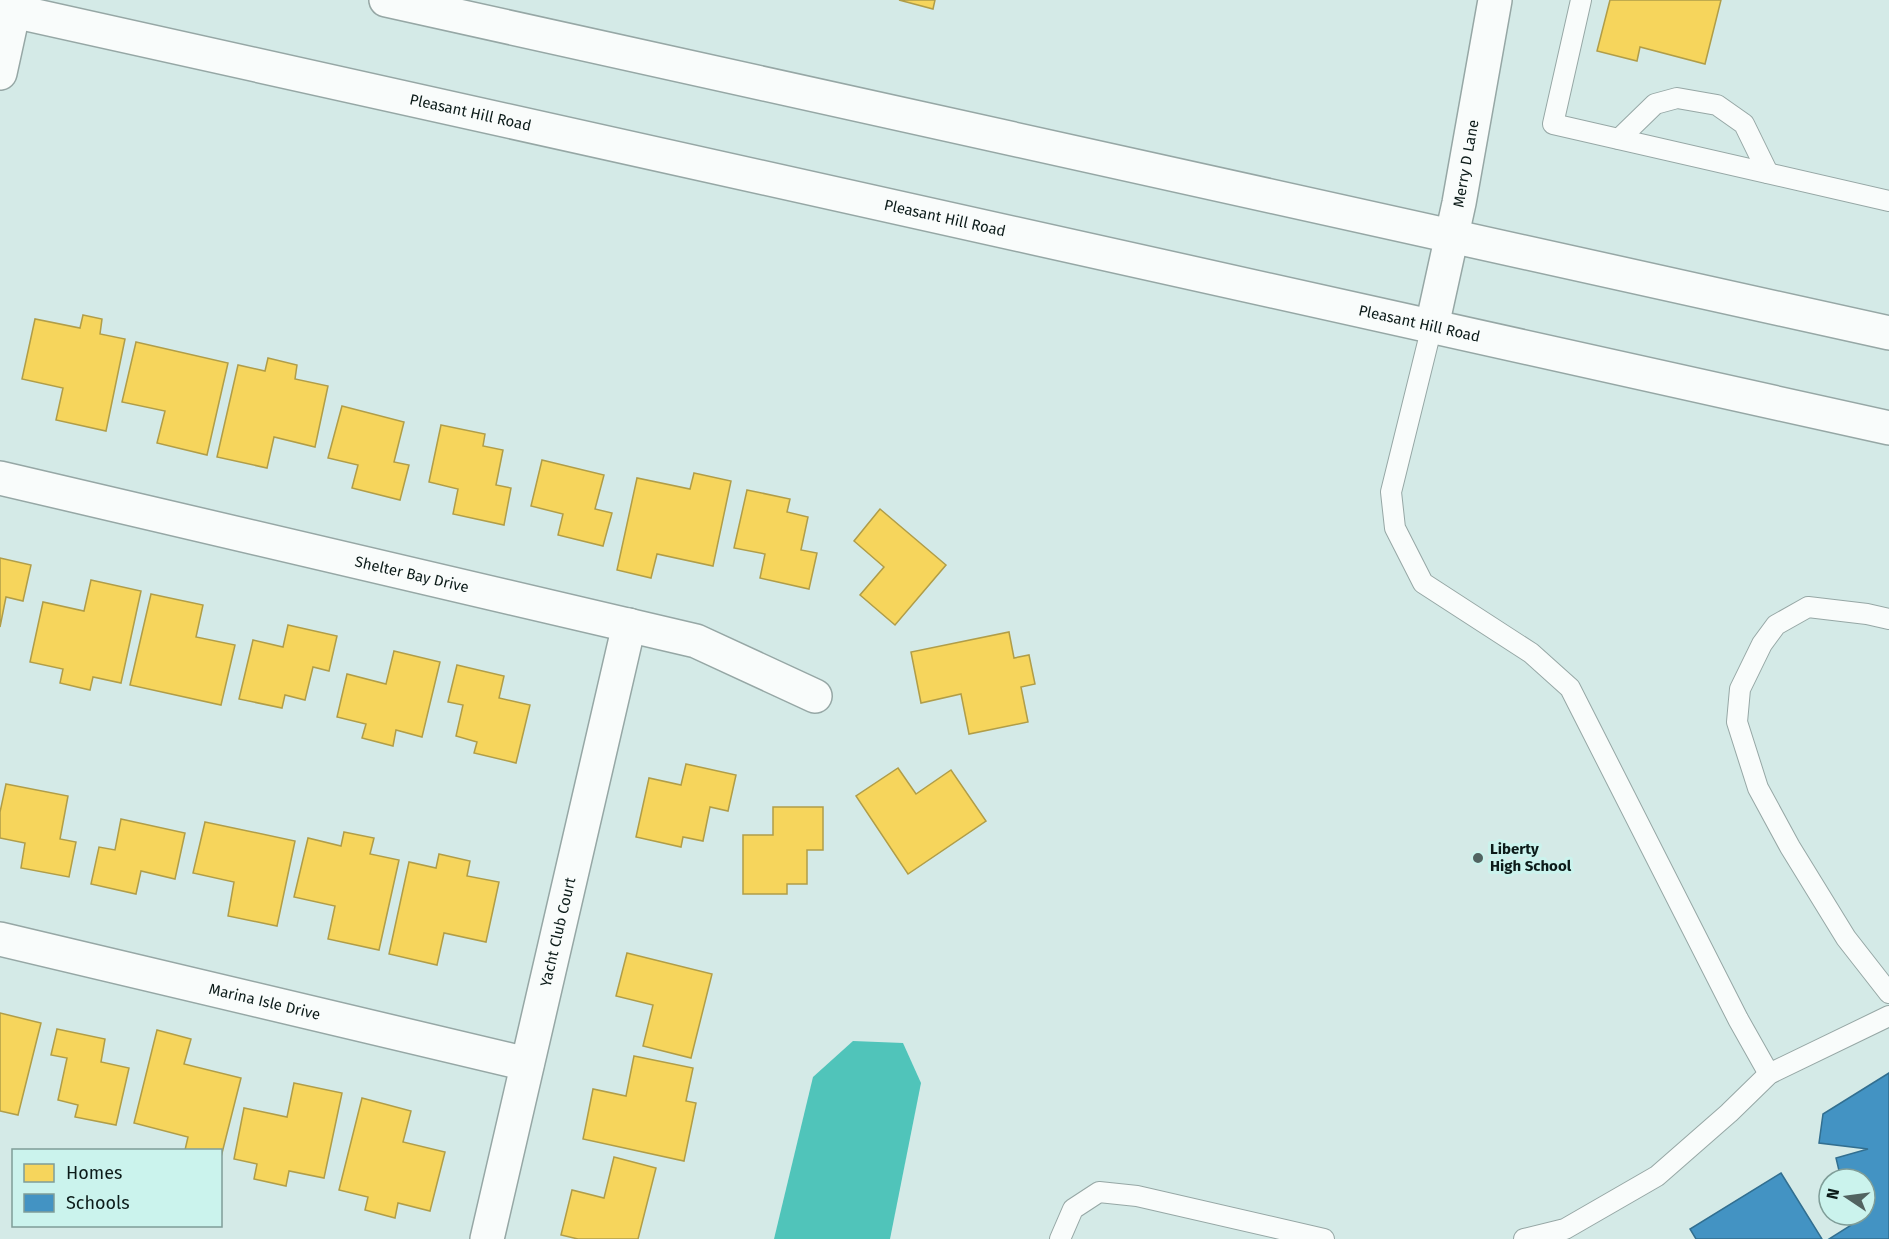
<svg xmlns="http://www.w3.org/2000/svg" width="1889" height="1239" viewBox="0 0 1889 1239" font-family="'Fira Sans',sans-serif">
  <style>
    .water { fill: #50c4ba }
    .homes { fill: #f6d55c; stroke: #b09d48; stroke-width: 1.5 }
    .schools { fill: #4393c3; stroke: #326f90; stroke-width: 1.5 }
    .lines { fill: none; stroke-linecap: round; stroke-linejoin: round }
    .lane-casing { stroke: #96a7a5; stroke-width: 22 }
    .street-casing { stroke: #96a7a5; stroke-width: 36 }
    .primary-casing { stroke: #96a7a5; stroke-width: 36 }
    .lane { stroke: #f9fcfb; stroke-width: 20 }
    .street { stroke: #f9fcfb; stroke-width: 33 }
    .primary { stroke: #f9fcfb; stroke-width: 33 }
    .poi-dot { fill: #526361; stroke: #cbf3ed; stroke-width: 2 }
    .labels { text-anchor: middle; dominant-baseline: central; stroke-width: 6; stroke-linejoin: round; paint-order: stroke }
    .street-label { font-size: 15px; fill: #0c1b19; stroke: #cbf3ed }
    .poi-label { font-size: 15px; font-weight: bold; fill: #0c1b19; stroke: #cbf3ed; text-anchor: start }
  </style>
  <rect width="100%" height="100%" fill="#d4eae7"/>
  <path class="water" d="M 853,1041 L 903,1043 L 921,1083 L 890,1239 L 774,1239 L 813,1077 Z"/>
  <g class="homes">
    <path d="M 899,0 L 935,0 L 933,9 Z"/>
    <path d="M 1610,0 L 1721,0 L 1705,64 L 1640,47 L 1637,61 L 1597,51 Z"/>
    <path d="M 83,315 L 102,319 L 100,334 L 125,339 L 106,431 L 56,420 L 63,388 L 22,379 L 35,319 L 80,328 Z"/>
    <path d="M 136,342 L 228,363 L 207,455 L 157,443 L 165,411 L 122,402 Z"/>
    <path d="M 268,358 L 297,365 L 295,379 L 328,386 L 315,447 L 274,437 L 267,468 L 217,457 L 238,365 L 265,371 Z"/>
    <path d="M 342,406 L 404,422 L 394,462 L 409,465 L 400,500 L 352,488 L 358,465 L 328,458 Z"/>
    <path d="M 441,425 L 485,434 L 483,446 L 503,450 L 496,485 L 511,488 L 504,525 L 453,514 L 458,489 L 429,482 Z"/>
    <path d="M 542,460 L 604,475 L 595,509 L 612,513 L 603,546 L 558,535 L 563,514 L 531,506 Z"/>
    <path d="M 694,473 L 731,481 L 713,566 L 657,554 L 651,578 L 617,570 L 637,478 L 690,489 Z"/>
    <path d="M 747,490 L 790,499 L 787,512 L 808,517 L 801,550 L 817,553 L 809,589 L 760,578 L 765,554 L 734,548 Z"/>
    <path d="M 880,509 L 946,565 L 895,625 L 860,595 L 884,567 L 854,541 Z"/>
    <path d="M 0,558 L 31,565 L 23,601 L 6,597 L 0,627 Z"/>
    <path d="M 91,580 L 141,591 L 121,683 L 93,677 L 90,690 L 60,683 L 63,669 L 30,662 L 43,602 L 84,611 Z"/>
    <path d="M 151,594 L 203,605 L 196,637 L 235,645 L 221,705 L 130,685 Z"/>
    <path d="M 288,625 L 337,636 L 329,671 L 313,667 L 305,700 L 285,695 L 282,708 L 239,699 L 253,640 L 283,647 Z"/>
    <path d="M 1009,632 L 1014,658 L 1029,655 L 1035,684 L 1021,687 L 1028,722 L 969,734 L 961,694 L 921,703 L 911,652 Z"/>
    <path d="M 394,651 L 440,662 L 422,737 L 396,730 L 393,746 L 362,738 L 366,724 L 337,717 L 347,674 L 386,684 Z"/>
    <path d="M 457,665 L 504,676 L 499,698 L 530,705 L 516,763 L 474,753 L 477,742 L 456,736 L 463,705 L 448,702 Z"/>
    <path d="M 686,764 L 736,775 L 728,811 L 710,807 L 703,841 L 683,837 L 681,847 L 636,837 L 649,778 L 681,785 Z"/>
    <path d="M 898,768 L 916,794 L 951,770 L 986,821 L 908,874 L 856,796 Z"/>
    <path d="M 6,784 L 68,796 L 60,839 L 76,842 L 69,877 L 21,868 L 25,843 L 0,838 L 0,812 Z"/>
    <path d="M 773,807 L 823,807 L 823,850 L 807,850 L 807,884 L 787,884 L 787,894 L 743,894 L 743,835 L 773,835 Z"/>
    <path d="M 121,819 L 185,833 L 175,879 L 141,871 L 136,894 L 91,884 L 99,847 L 115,850 Z"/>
    <path d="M 205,822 L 295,841 L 277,926 L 228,916 L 234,882 L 193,873 Z"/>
    <path d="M 344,832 L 374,838 L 370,854 L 399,860 L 379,950 L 328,939 L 335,906 L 294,897 L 308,838 L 341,846 Z"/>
    <path d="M 439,854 L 470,861 L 467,876 L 499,882 L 486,942 L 444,933 L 437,965 L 389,954 L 409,862 L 436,868 Z"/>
    <path d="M 627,953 L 712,974 L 691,1058 L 643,1046 L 653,1005 L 616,996 Z"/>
    <path d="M 0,1013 L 41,1023 L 18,1115 L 0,1111 Z"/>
    <path d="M 57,1029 L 105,1039 L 101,1062 L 129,1068 L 116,1125 L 75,1117 L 78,1105 L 58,1100 L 67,1058 L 51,1055 Z"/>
    <path d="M 157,1030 L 191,1039 L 184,1064 L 241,1078 L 220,1161 L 220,1150 L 185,1150 L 188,1137 L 134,1123 Z"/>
    <path d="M 634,1056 L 693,1068 L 686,1101 L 696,1103 L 684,1161 L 583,1139 L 593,1089 L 626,1096 Z"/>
    <path d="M 294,1083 L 342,1093 L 324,1178 L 289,1171 L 286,1186 L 254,1179 L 257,1164 L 234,1159 L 244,1108 L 287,1117 Z"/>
    <path d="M 362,1098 L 411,1111 L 403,1142 L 445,1152 L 430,1211 L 398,1203 L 395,1218 L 365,1210 L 368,1197 L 339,1190 Z"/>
    <path d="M 614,1157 L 656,1168 L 638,1239 L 578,1239 L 561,1235 L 572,1190 L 604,1198 Z"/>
  </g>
  <g class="schools">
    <path d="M 1889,1073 L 1889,1239 L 1829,1239 L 1853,1224 L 1850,1215 L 1865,1215 L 1865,1179 L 1841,1179 L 1836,1158 L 1868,1149 L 1819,1143 L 1823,1114 Z"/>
    <path d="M 1781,1173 L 1822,1239 L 1696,1239 L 1690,1229 Z"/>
  </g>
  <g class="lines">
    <g class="lane-casing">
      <g id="lane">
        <path d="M 1581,0 L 1553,124 L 1889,201"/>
        <path d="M 1619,139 L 1655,104 L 1677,98 L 1717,105 L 1744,124 L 1768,173"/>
        <path d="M 1432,326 L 1391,492 L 1395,528 L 1423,583 L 1531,653 L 1570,688 L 1738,1019 L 1769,1074"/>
        <path d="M 1889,619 L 1867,614 L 1808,607 L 1776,625 L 1762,644 L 1740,689 L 1737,722 L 1758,788 L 1790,847 L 1846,938 L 1889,993"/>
        <path d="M 1060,1239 L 1073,1209 L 1099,1192 L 1137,1196 L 1324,1239"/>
        <path d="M 1524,1239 L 1565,1229 L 1657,1176 L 1729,1113 L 1769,1074 L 1889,1016"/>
      </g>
    </g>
    <g class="street-casing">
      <g id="street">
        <path d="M 0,73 L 16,0"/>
        <path id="s1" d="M 1432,326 L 1459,203 L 1495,0"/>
        <path id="s2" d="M 0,478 L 696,641 L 815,696"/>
        <path id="s3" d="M 0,939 L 527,1064"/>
        <path id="s4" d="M 487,1239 L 629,625"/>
      </g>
    </g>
    <g class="primary-casing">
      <g id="primary">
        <path d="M 386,0 L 1889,333"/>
        <path id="s5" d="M 0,8 L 1889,428"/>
      </g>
    </g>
    <use href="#lane" class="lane"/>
    <use href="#street" class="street"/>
    <use href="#primary" class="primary"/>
  </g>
  <circle class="poi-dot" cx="1478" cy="858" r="6"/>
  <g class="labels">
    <g class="street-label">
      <text stroke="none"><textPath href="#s5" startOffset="482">Pleasant Hill Road</textPath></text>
      <text stroke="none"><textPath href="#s1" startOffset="166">Merry D Lane</textPath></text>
      <text stroke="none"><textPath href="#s5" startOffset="968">Pleasant Hill Road</textPath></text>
      <text stroke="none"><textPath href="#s5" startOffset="1454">Pleasant Hill Road</textPath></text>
      <text stroke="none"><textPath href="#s2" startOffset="423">Shelter Bay Drive</textPath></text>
      <text stroke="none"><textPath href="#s4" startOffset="315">Yacht Club Court</textPath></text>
      <text stroke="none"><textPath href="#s3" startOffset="272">Marina Isle Drive</textPath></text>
    </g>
    <g class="poi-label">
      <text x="1490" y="849">Liberty<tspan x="1490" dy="17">High School</tspan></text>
    </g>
  </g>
  <rect x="12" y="1149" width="210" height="78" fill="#cbf3ed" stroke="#7f9d98" stroke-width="1.5"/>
  <rect x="24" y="1164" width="30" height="18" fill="#f6d55c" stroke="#7f9d98" stroke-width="1.5"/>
  <text x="66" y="1179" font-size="18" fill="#0c1b19">Homes</text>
  <rect x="24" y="1194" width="30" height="18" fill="#4393c3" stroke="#7f9d98" stroke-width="1.5"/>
  <text x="66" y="1209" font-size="18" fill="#0c1b19">Schools</text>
  <g transform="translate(1847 1197) rotate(283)"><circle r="28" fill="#cbf3ed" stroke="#7f9d98" stroke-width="1.5"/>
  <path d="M0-4.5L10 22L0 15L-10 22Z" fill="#526361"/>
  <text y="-9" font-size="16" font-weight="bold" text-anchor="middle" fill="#0c1b19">N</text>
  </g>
</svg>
